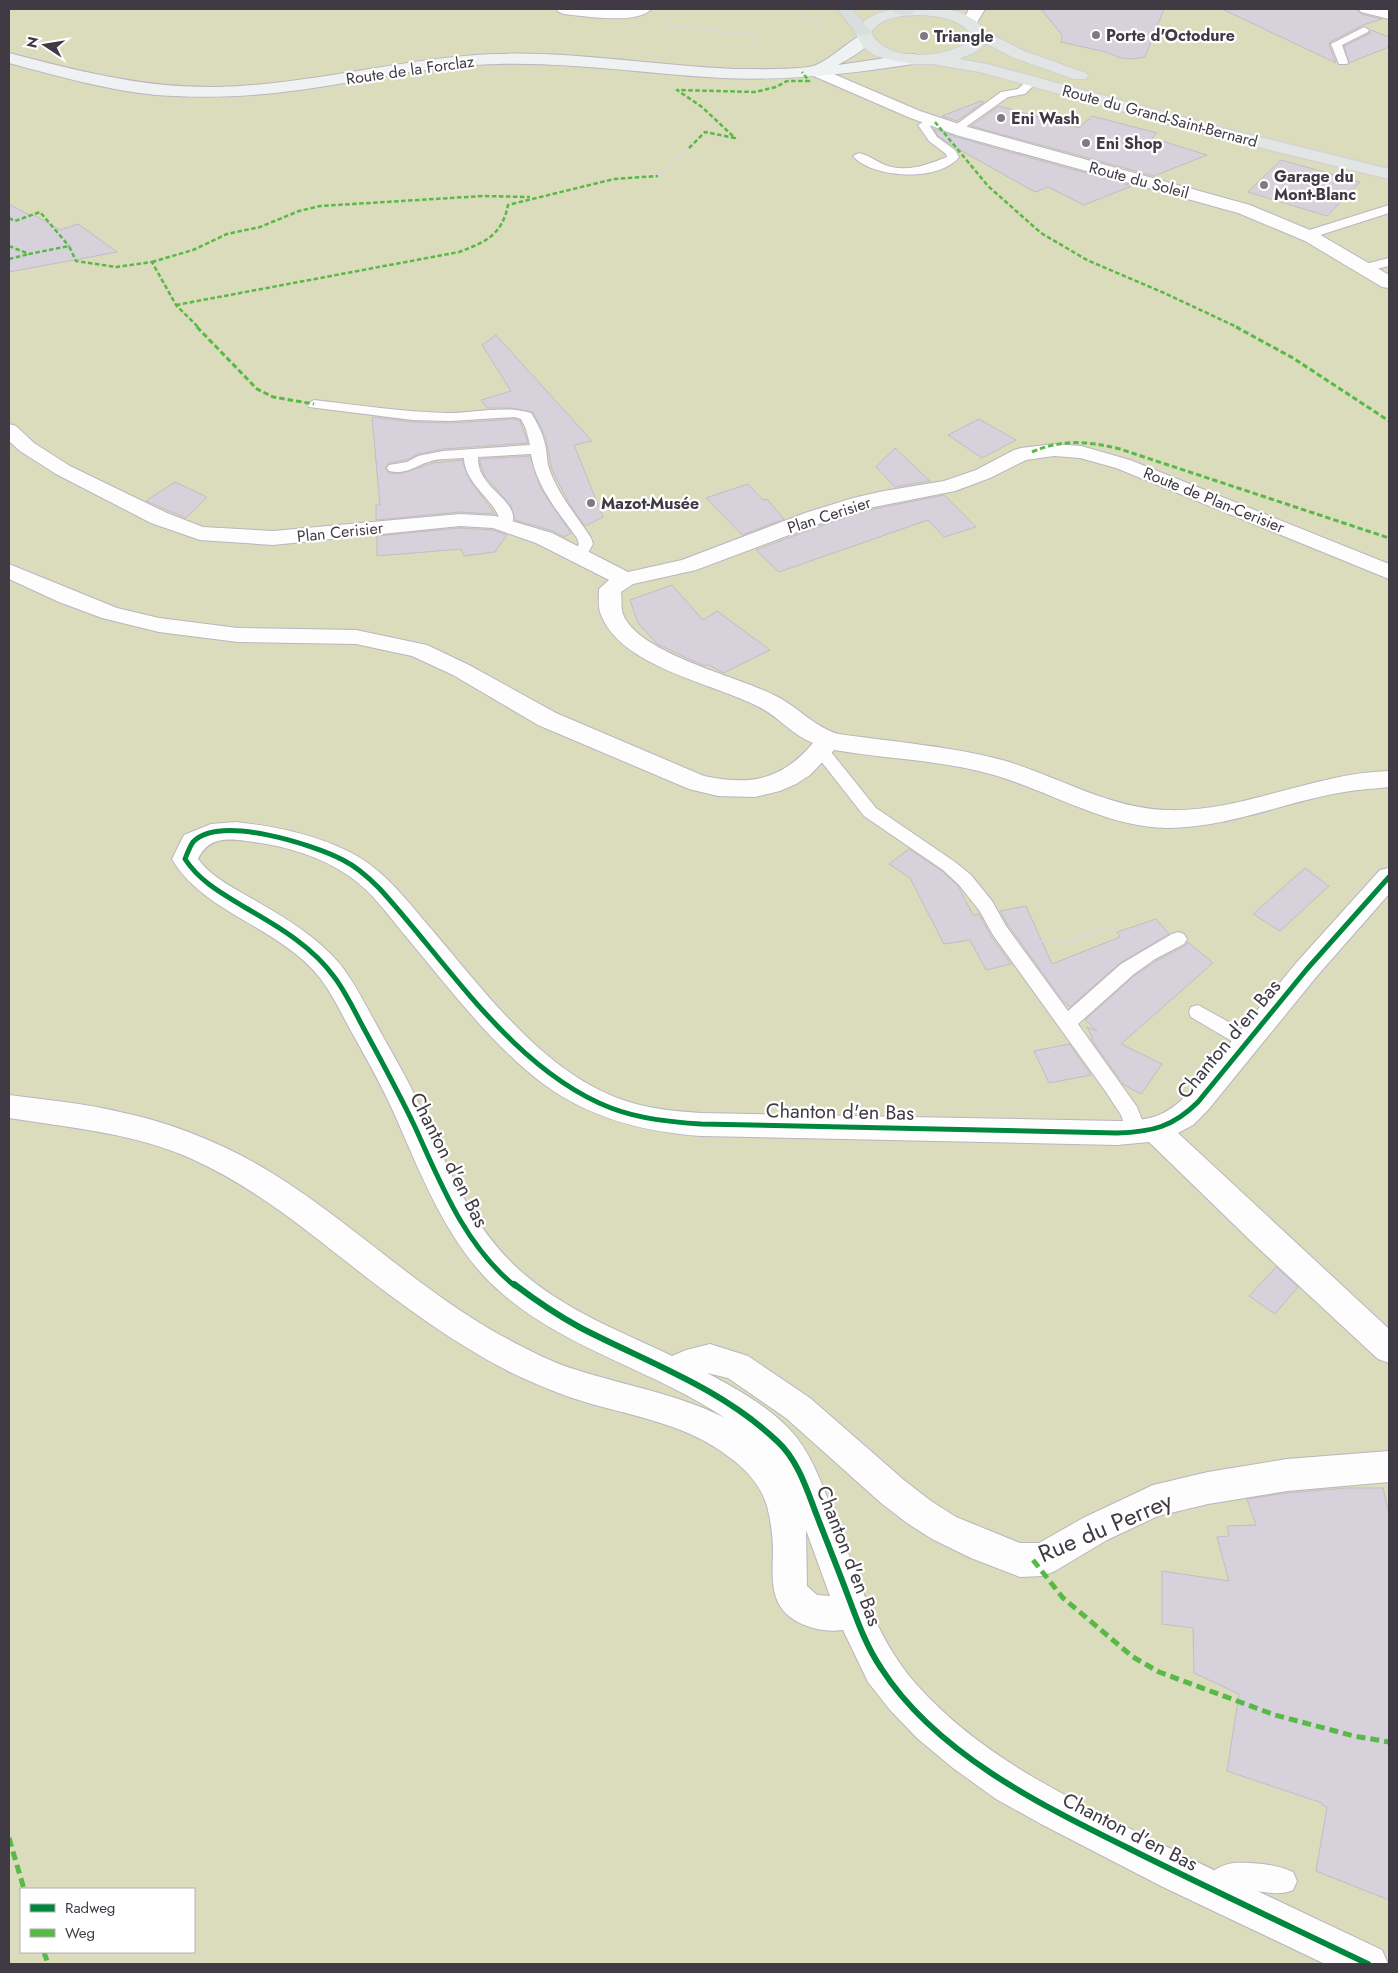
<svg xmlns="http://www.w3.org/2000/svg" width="1398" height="1973" viewBox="0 0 1398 1973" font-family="Jost,sans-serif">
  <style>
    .green { fill: #dadcbb; fill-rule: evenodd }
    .building { fill: #d6d1db; stroke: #c2bdc6 }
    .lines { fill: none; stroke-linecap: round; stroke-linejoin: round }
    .service-casing { stroke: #bab5bf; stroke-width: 2 }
    .minor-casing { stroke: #bab5bf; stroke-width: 2 }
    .tertiary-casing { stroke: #bab5bf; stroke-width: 2 }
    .secondary-casing { stroke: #bab5bf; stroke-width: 2 }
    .primary-casing { stroke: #d1ced4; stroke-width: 2 }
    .trunk-casing { stroke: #d1ced4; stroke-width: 2 }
    .path-far1 { stroke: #d9d7db; stroke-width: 2; stroke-dasharray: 3 1; stroke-linecap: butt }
    .path { stroke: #d9d7db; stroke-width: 3; stroke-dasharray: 5 2.5; stroke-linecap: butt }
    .service { fill: #fefdfe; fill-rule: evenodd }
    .minor { fill: #fefdfe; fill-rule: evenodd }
    .tertiary { fill: #fefdfe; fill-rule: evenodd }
    .secondary { fill: #eff2f2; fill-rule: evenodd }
    .primary { fill: #e1e6e5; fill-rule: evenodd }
    .trunk { fill: #d8dedc; fill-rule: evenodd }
    .quiet-far2 { stroke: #58b947; stroke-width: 2.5; stroke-dasharray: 4.5 2.5; stroke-linecap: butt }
    .quiet-far1 { stroke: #58b947; stroke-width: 3; stroke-dasharray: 5.5 3; stroke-linecap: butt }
    .quiet { stroke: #58b947; stroke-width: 5; stroke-dasharray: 9 5; stroke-linecap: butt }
    .cycleway-far1-casing { stroke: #fff; stroke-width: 8 }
    .cycleway-casing { stroke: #fff; stroke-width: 9 }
    .cycleway-far1 { stroke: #00873e; stroke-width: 5 }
    .cycleway { stroke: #00873e; stroke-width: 6 }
    .poi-dot { fill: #7f7984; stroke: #fff; stroke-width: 2 }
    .labels { text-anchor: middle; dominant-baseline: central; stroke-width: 4.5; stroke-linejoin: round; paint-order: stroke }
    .far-poi-label { font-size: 16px; font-weight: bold; fill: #3f3a44; stroke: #fff; text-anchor: start }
    .far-street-label { font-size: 16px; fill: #3f3a44; stroke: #fff }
    .street-label { font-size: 20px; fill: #3f3a44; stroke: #fff }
    .near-street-label { font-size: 24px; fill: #3f3a44; stroke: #fff }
  </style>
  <rect width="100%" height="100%" fill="#f5effa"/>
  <path class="green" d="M 9,9 L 1389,9 L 1389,1964 L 9,1964 ZM 21,1889 L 194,1889 L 194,1952 L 21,1952 Z"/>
  <g class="building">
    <path d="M 1041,9 L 1164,9 L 1145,57 L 1131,59 L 1121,58 L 1106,52 L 1061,42 L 1062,35 Z"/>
    <path d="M 1222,9 L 1356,9 L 1361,14 L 1382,19 L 1363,25 L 1330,42 L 1329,45 L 1336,63 Z"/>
    <path d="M 1371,30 L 1389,37 L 1389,47 L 1349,63 L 1344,46 L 1369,34 Z"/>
    <path d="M 981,101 L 984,102 L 957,121 L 942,116 Z"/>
    <path d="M 999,106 L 1079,128 L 1092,116 L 1157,133 L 1152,138 L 1207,155 L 1154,176 L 971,126 Z"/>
    <path d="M 934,129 L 956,137 L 1132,186 L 1084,205 L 1048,187 L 1035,192 L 953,146 L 938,136 Z"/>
    <path d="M 1281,160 L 1360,182 L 1327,216 L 1248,192 Z"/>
    <path d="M 9,204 L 31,216 L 34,215 L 60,230 L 78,224 L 117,252 L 9,272 Z"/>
    <path d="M 496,335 L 592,441 L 574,445 L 603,517 L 585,526 L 570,505 L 552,470 L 546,439 L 533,412 L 511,408 L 487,408 L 481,400 L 511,391 L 482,345 Z"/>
    <path d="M 372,417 L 413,422 L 450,423 L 515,419 L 520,421 L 528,443 L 443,449 L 418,454 L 406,460 L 389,463 L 385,467 L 389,473 L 400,474 L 433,463 L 462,460 L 469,479 L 495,514 L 460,512 L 376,520 L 376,505 L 380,505 Z"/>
    <path d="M 979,419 L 1016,440 L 982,458 L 948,435 Z"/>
    <path d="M 895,448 L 930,481 L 895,487 L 876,467 Z"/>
    <path d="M 530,456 L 541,489 L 571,533 L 564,537 L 553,531 L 515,520 L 511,506 L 485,476 L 480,463 L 480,459 Z"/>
    <path d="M 175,482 L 207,497 L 186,518 L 146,501 Z"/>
    <path d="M 748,484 L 763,500 L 767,499 L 784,519 L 742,535 L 706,498 Z"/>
    <path d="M 944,495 L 976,527 L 944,537 L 928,520 L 779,572 L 756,550 L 820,526 L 869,510 Z"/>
    <path d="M 460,528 L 493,530 L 507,535 L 495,552 L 464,556 L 461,549 L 377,556 L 377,536 Z"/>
    <path d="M 672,585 L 703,620 L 717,611 L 770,650 L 723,673 L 707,664 L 705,666 L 691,660 L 657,644 L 638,623 L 630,600 Z"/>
    <path d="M 909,849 L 942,871 L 958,886 L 973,915 L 979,914 L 991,936 L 1011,964 L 986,970 L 970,940 L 944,944 L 910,878 L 889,864 Z"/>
    <path d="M 1305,868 L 1329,886 L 1280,931 L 1253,914 Z"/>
    <path d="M 1026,906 L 1052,964 L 1120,937 L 1117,932 L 1156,919 L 1169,934 L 1120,963 L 1070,1007 L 1063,1001 L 1008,925 L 1000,911 Z"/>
    <path d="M 1188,942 L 1213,963 L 1121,1044 L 1162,1064 L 1141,1094 L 1124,1085 L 1091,1039 L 1093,1039 L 1087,1027 L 1097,1031 L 1085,1020 L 1135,975 L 1156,961 L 1185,946 Z"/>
    <path d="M 1069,1044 L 1091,1075 L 1049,1083 L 1034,1051 Z"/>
    <path d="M 1276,1267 L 1298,1287 L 1275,1314 L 1249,1296 Z"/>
    <path d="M 1347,1488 L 1383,1488 L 1389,1514 L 1389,1900 L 1316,1871 L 1327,1807 L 1322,1805 L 1322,1803 L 1227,1771 L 1239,1694 L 1194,1673 L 1193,1628 L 1162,1624 L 1162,1571 L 1229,1581 L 1217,1537 L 1229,1536 L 1227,1526 L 1256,1525 L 1247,1499 L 1287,1493 Z"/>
  </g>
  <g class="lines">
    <g class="service-casing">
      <g id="service">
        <path d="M 1364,27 L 1369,30 L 1368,32 L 1342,45 L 1348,62 L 1347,64 L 1339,64 L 1331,44 Z"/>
        <path d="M 1033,78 L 1038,81 L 1025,94 L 1008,97 L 960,131 L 952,131 L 950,129 L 1001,92 L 1018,89 L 1029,79 Z"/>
        <path d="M 930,118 L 936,121 L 930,126 L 937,137 L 955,150 L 959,157 C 940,182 873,179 853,156 L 859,153 C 868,155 876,161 885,165 C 906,173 927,165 947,157 L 946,154 L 929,141 L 918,125 Z"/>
        <path d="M 1389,205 L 1389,213 L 1311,238 L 1303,238 L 1301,235 L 1303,232 Z"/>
        <path d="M 1389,258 L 1389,266 L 1365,272 L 1359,268 L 1361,265 Z"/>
        <path d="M 314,400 C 358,405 403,412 447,413 C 475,413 504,405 531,413 C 538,424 544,436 546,449 C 547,456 547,464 550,471 C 559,496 577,516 591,538 L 593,544 L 585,558 L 575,558 L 573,555 L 579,544 L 577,538 C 558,512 536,486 531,454 L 478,457 C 478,465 480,473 485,479 C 493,493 523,509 510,527 L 500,527 L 498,524 C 505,507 464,486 464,458 C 452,459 439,458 428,462 C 414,467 405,475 389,471 L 387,468 L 389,465 L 407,462 L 418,456 L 443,451 L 530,445 L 526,429 L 521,419 L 515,417 L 450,421 L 413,420 L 309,407 L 307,404 Z"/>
        <path d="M 821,745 L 827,747 L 876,808 L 955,862 L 971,875 L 992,901 L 1006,926 L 1068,1011 L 1121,964 L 1172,934 L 1178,932 L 1184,934 L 1187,939 L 1184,944 L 1155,959 L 1134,974 L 1078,1024 L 1137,1107 L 1147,1133 L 1144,1139 L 1137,1141 L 1130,1139 L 1121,1115 L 1106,1092 L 993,935 L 979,910 L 959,885 L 943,870 L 864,816 L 813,751 L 815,747 Z"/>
        <path d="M 1198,1005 L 1254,1036 L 1257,1041 L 1254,1046 L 1247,1048 L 1240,1046 L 1191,1017 L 1189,1012 L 1191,1007 Z"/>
        <path d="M 1233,1863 C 1253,1862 1275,1864 1293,1872 L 1297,1881 L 1293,1890 C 1276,1898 1253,1888 1233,1889 L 1231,1890 L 1226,1901 L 1217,1905 L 1208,1901 L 1204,1892 C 1208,1873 1214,1867 1233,1863 Z"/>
      </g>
    </g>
    <g class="minor-casing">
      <g id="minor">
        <path d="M 556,9 L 651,9 C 639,25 582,16 564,14 L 559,12 Z"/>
        <path d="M 1358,9 L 1389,10 L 1389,19 L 1361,12 Z"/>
        <path d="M 815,66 L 920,111 L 968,127 L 1250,205 L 1317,233 L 1389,275 L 1389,288 L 1382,287 L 1305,241 L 1238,213 L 956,135 L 908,117 L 809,74 L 807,71 L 809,68 Z"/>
        <path d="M 9,424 L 16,426 L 34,443 L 70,466 L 167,513 L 203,527 L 273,531 L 460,514 L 495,516 L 552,533 L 628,572 L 682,560 L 805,513 L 853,498 L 884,491 L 944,481 L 976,470 L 1014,450 L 1021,448 L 1054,444 L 1081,446 L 1130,460 L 1389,564 L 1389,579 L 1116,468 L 1080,458 L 1054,456 L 1026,460 L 990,478 L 955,491 L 869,508 L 821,523 L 696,570 L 633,584 L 621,592 C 622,598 621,605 622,611 C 633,653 741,677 776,696 C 798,707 813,726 838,734 C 894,742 951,746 1006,761 C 1059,777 1109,808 1166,810 C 1241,813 1313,773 1389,771 L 1389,787 C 1370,789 1352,790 1333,794 C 1277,805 1225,828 1167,828 C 1106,827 1052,792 994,775 C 942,760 887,759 834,750 L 810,775 L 796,784 L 780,791 L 755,797 L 718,796 L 689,789 L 538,725 L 453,675 L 412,656 L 356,644 L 238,642 L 159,632 L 102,618 L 59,602 L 9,579 L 9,564 L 117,608 L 159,618 L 238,628 L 356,630 L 427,645 L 469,665 L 556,713 L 704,776 C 750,786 782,780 813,743 C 792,735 779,717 759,707 C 714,683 618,667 600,612 C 598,605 599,596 599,589 L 609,580 L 536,543 L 493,528 L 460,526 L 273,545 L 200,540 L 151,523 L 56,474 L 20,451 L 9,441 Z"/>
        <path d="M 236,822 C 280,827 330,837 368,863 C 393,881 413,908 433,931 C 485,992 544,1073 623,1100 C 648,1109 675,1111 701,1113 L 1117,1121 C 1149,1121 1165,1117 1188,1094 L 1297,962 L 1380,870 L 1389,868 L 1389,894 L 1317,976 L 1208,1110 L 1193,1125 L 1178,1133 L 1389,1329 L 1389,1363 L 1378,1359 L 1256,1246 L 1149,1142 L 1117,1145 L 701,1136 C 643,1132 589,1118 542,1083 C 490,1043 450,989 408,939 C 390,918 373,892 349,876 C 319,855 282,845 246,841 C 225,838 208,838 198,859 C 212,878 236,889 256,901 C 286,918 317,937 340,964 C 354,982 364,1002 375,1022 C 389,1048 405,1074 418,1102 C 446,1163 471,1229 524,1274 C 567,1311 622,1332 672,1356 L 686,1350 L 710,1344 L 748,1356 L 810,1398 L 905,1481 L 931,1501 L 956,1517 L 1020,1543 L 1039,1543 L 1083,1518 L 1153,1485 L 1208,1472 L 1287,1459 L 1389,1451 L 1389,1482 L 1287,1491 L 1208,1504 L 1158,1516 L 1107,1540 L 1055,1571 L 1043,1576 L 1020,1577 L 971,1558 L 932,1539 L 907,1523 L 881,1503 L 786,1418 L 728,1378 L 707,1373 C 739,1390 775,1410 797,1438 C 813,1459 822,1485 832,1509 C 855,1569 873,1635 916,1684 C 978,1754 1061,1794 1143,1835 C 1222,1875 1302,1912 1382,1950 L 1388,1964 L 1325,1964 L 1163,1887 L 1041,1824 L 996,1799 L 953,1768 L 918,1739 L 890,1710 L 868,1682 L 843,1630 C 828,1632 816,1630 802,1624 C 770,1610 772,1583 773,1553 C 773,1537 771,1521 767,1506 C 761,1486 746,1469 729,1457 C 688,1425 637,1417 588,1403 C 561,1395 535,1384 510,1372 C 455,1344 406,1308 357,1270 C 305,1229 254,1187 192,1159 C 134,1133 72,1128 9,1118 L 9,1095 C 46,1100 84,1103 120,1112 C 173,1123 225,1144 272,1173 C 351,1222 418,1289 500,1335 C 525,1348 550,1362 577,1370 C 627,1386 678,1394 725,1418 C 648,1366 548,1345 483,1275 C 441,1229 418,1167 393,1111 C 381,1084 366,1058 351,1031 C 341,1013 333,995 320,978 C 280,927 203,913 172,859 L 184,835 L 211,824 ZM 806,1530 L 830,1596 L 817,1595 L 807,1586 Z"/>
      </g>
    </g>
    <g class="tertiary-casing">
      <path id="tertiary" d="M 969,9 L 985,9 L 975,26 L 965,26 L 962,23 Z"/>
    </g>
    <g class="secondary-casing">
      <path id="secondary" d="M 865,34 L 870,36 L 873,39 C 864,51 850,58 838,65 L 913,54 L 919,56 L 921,59 L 919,62 L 913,64 C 850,74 786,81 722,78 C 647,74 572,62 498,64 C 423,65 350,85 275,93 C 236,97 196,98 156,95 C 106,90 57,76 9,63 L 9,53 C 79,71 142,88 216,87 C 310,85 401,58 494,54 C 575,51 655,66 735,69 C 759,69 785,70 809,67 C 826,65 850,38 865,34 Z"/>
    </g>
    <g class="primary-casing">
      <path id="primary" d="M 894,9 L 945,9 L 960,12 L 976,21 L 985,31 L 1024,51 L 1086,73 L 1088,76 L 1086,79 L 1074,79 L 1012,57 L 985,43 C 980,52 968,55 959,59 L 987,64 L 1227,129 L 1389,169 L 1389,179 L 1216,137 L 980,72 L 932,64 L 914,64 L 890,60 L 874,55 L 863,47 L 855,32 C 865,17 877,13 894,9 ZM 925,15 C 942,17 958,19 969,32 L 969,42 C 944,58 885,64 871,32 C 883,15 906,15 925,15 Z"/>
    </g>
    <g class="trunk-casing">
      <g id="trunk">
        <path d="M 837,9 L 853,9 L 871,32 L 868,35 L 858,35 Z"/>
        <path d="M 891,9 L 912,9 L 914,11 L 911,14 L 906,16 L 894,12 Z"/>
      </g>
    </g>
    <g class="path-far1">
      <path d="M 795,9 L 822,28 L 824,36"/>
      <path d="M 664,25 L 746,34 L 753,38 L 758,48"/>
      <path d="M 658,176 L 689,148"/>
    </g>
    <path class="path" d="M 1041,940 L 1069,941 L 1113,927"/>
    <use href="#service" class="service"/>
    <use href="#minor" class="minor"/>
    <use href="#tertiary" class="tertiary"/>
    <use href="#secondary" class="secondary"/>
    <use href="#primary" class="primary"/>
    <use href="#trunk" class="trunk"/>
    <g class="quiet-far2">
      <path d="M 935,122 L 988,186 L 1041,233 L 1087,260 L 1162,292 L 1239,328"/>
      <path d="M 689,148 L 705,132 L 735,138 L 702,107 L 677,90 L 755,92 L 776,87 L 787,81 L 809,81 L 802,72"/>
      <path d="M 9,218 L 15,221 L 40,212 L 69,246"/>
      <path d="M 9,246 L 29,254 L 69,246 L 76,261 L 116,267 L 152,262 L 176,305 L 199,328"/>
      <path d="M 9,259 L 29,254"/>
      <path d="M 152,262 L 193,250 L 227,234 L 260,227 L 299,211 L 320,206 L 483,196 L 530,197"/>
      <path d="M 176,305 L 459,252 C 486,242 502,235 508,205 L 614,179 L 658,176"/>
    </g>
    <g class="quiet-far1">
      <path d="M 197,327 L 257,389 L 273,397 L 314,404"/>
      <path d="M 1236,327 L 1293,358 L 1389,421"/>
      <path d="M 1032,452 C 1062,439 1088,441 1120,449 L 1389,538"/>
    </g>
    <g class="quiet">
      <path d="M 1033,1560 L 1063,1598 L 1133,1657 L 1159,1672 L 1275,1715 L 1354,1736 L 1389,1742"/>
      <path d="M 9,1838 L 24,1889"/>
      <path d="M 44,1952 L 48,1964"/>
    </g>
    <g class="cycleway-far1-casing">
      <path id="cycleway-far1" d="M 515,1286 C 465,1246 441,1184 415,1127 C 399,1093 381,1060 363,1027 C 354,1010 346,993 335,978 C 313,947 279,927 246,908 C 223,894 200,882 185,859 C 187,854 190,846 193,842 C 220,814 314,845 343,860 C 357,867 368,877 379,888 C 448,963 513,1070 611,1108 C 640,1119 671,1122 701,1124 L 1117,1133 C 1152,1132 1173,1127 1198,1102 L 1307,969 L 1389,877"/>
    </g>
    <g class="cycleway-casing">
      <path id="cycleway" d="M 514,1284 C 535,1300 557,1315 581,1328 C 649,1363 721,1388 777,1441 C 798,1460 807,1490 817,1516 C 827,1542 838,1569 848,1596 C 857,1620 866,1646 881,1668 C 936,1754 1043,1806 1132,1850 C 1210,1889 1289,1926 1368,1964"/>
    </g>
    <use href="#cycleway-far1" class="cycleway-far1"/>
    <use href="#cycleway" class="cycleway"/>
  </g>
  <g class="poi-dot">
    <circle cx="1096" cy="35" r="5"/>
    <circle cx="924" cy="36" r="5"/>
    <circle cx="1001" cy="118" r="5"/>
    <circle cx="1086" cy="143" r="5"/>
    <circle cx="1264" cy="185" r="5"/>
    <circle cx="591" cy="503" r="5"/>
  </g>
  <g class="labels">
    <g class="far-poi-label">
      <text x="1106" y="35">Porte d'Octodure</text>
      <text x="934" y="36">Triangle</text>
      <text x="1011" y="118">Eni Wash</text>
      <text x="1096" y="143">Eni Shop</text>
      <text x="1274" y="176">Garage du<tspan x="1274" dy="18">Mont-Blanc</tspan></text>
      <text x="601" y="503">Mazot-Musée</text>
    </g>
    <g class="far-street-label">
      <text transform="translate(410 70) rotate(-8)">Route de la Forclaz</text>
      <text transform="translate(1160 116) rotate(15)">Route du Grand-Saint-Bernard</text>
      <text transform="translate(1139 180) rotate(15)">Route du Soleil</text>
      <text transform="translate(1214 500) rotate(22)">Route de Plan-Cerisier</text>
      <text transform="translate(829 515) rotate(-18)">Plan Cerisier</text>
      <text transform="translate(340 532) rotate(-6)">Plan Cerisier</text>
    </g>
    <g class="street-label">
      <text transform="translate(1229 1039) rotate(-50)">Chanton d'en Bas</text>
      <text transform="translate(840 1112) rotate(1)">Chanton d'en Bas</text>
      <text transform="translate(449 1160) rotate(63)">Chanton d'en Bas</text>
      <text transform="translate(849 1556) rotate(69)">Chanton d'en Bas</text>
      <text transform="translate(1130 1832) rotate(27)">Chanton d'en Bas</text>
    </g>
    <g class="near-street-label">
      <text transform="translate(1105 1527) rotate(-23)">Rue du Perrey</text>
    </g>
  </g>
  <rect width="1398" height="1973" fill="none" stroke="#3f3a44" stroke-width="20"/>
  <rect x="20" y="1888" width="175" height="65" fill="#ffffff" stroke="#b2b0b4"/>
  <rect x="30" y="1904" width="25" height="8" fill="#00873e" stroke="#b2b0b4"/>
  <text x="65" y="1913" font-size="15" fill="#3f3a44">Radweg</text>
  <rect x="30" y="1929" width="25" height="8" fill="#58b947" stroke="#b2b0b4"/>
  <text x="65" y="1938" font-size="15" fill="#3f3a44">Weg</text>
  <g transform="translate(45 45) rotate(282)" stroke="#ffffff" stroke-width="4" paint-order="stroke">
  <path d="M0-4L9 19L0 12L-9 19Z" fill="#3f3a44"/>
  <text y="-8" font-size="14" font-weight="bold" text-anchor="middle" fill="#3f3a44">N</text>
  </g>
</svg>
